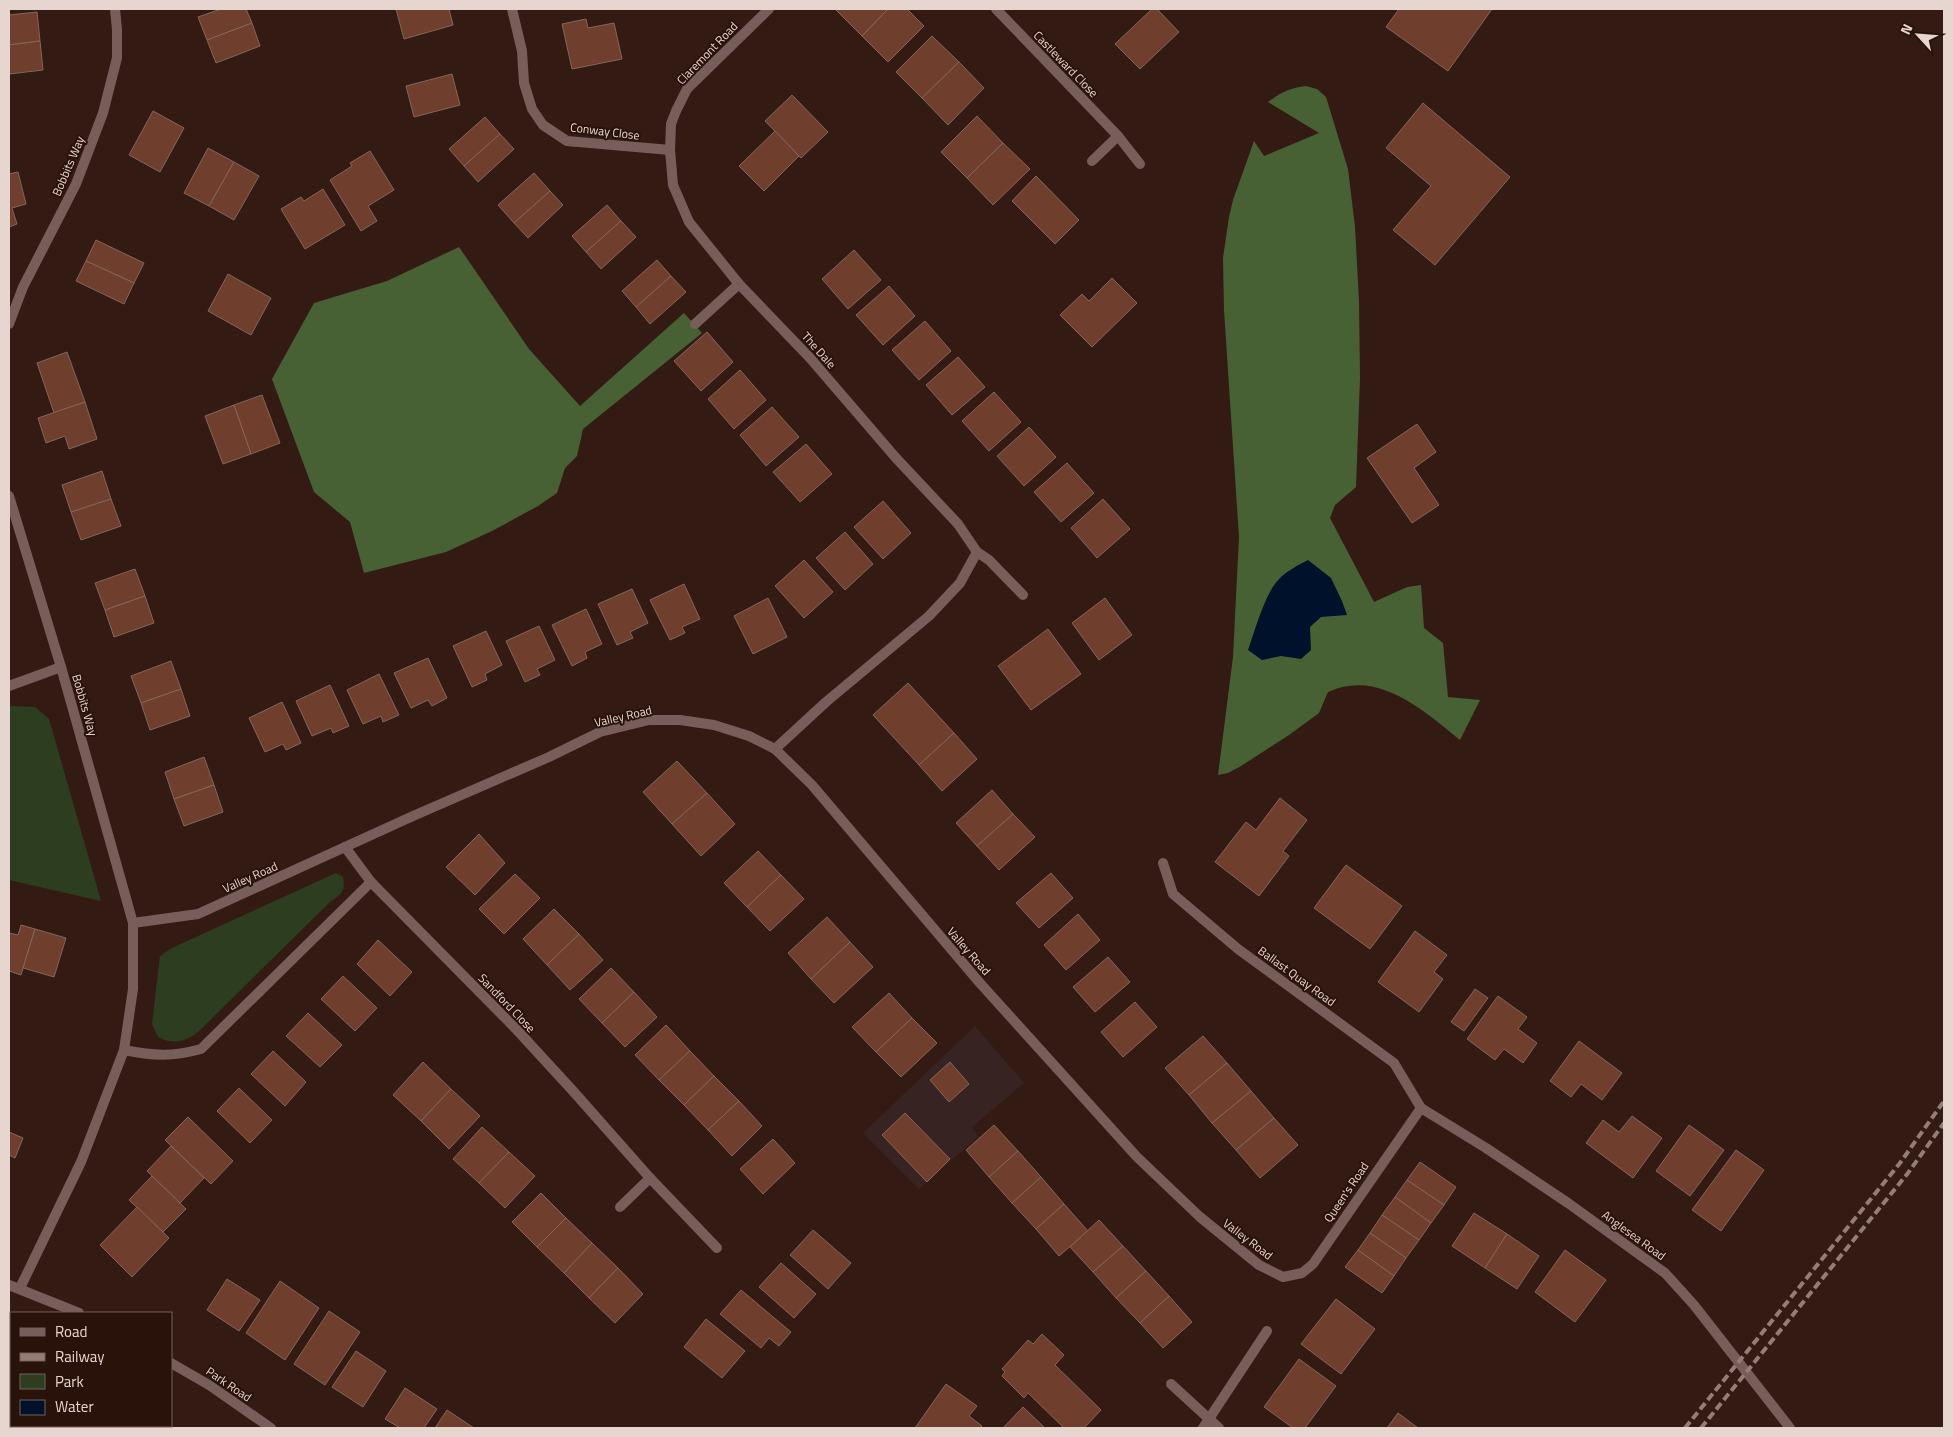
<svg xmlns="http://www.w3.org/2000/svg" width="1953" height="1437" viewBox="0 0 1953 1437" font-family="'Titillium Web',sans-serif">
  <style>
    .industrial { fill: #372422 }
    .green { fill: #2d3e20 }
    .forest { fill: #476134 }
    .water { fill: #00112b }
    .building { fill: #703e2c; stroke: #84665c }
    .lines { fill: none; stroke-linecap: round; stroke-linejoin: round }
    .service { stroke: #785e5a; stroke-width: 10 }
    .minor { stroke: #785e5a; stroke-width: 10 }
    .rail { stroke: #927e77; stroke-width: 4; stroke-dasharray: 8 4; stroke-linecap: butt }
    .labels { text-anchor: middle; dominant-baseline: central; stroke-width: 4; stroke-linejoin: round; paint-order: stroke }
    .street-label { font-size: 12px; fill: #e7d6d0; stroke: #29120a }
  </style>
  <rect width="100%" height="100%" fill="#331b13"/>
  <path class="industrial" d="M 975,1026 L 1024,1083 L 972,1127 L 978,1137 L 919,1189 L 863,1133 Z"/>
  <g class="green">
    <path d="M 12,706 L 35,707 L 49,719 L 101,901 L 9,880 L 9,707 Z"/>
    <path d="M 336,873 L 343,877 C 346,892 341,894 330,902 L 198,1032 C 185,1042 173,1045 158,1037 L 152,1024 L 160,956 L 172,948 Z"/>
  </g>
  <g class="forest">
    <path d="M 1306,86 L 1317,89 L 1326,97 L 1348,169 L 1355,227 L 1359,301 L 1360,378 L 1356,487 L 1335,505 L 1330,518 L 1374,602 L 1407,587 L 1421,585 L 1424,628 L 1443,643 L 1448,697 L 1480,700 L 1460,740 C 1423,710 1378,669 1328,692 L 1319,713 L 1289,735 L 1241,766 L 1228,773 L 1218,775 L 1233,657 L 1239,537 L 1224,310 L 1223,258 L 1229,217 L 1233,200 L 1254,141 L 1264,156 L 1319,133 L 1268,102 C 1281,92 1291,88 1306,86 Z"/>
    <path d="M 459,247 L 529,349 L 580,406 L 684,313 L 702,333 L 583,429 L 577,456 L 565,468 L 557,493 L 538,506 L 492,531 L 446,552 L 364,573 L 350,522 L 314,492 L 272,379 L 314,303 L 387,281 Z"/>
  </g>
  <path class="water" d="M 1308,560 L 1331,578 L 1342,601 L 1347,615 L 1321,617 L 1310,627 L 1311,650 L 1301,659 L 1281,656 L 1262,660 L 1248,650 C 1255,631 1265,593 1279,579 C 1287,571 1298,565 1308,560 Z"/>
  <g class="building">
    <path d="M 221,9 L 246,9 L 252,23 L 207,40 L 198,17 Z"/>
    <path d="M 396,9 L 449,9 L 453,25 L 404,39 Z"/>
    <path d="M 835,9 L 888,9 L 862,36 Z"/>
    <path d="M 888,9 L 907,9 L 924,26 L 888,62 L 862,36 Z"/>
    <path d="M 1152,9 L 1157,9 L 1179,32 L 1140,69 L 1115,44 Z"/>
    <path d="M 1399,9 L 1492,9 L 1448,71 L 1386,27 Z"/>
    <path d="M 37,12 L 40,41 L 9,45 L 9,15 Z"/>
    <path d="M 586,19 L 588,28 L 614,23 L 622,59 L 572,69 L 562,24 Z"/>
    <path d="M 252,23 L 260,46 L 216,63 L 207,40 Z"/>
    <path d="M 932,36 L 959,62 L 922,98 L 896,72 Z"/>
    <path d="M 40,41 L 43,70 L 9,74 L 9,45 Z"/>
    <path d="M 959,62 L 984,88 L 948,125 L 922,98 Z"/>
    <path d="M 452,74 L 460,105 L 414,117 L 406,86 Z"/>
    <path d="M 792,95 L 828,132 L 801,158 L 765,121 Z"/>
    <path d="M 1423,103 L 1510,177 L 1435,265 L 1393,230 L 1431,186 L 1386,148 Z"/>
    <path d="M 153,111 L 184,128 L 160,172 L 129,155 Z"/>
    <path d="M 977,116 L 1003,143 L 967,178 L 941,152 Z"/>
    <path d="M 485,117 L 500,134 L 464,166 L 449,149 Z"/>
    <path d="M 775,131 L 799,156 L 764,191 L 739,166 Z"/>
    <path d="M 500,134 L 514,149 L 478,182 L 464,166 Z"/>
    <path d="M 1003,143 L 1030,169 L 993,205 L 967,178 Z"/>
    <path d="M 208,148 L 234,162 L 209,206 L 184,193 Z"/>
    <path d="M 370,151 L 394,190 L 368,206 L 377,221 L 361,231 L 330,180 L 352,166 L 350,163 Z"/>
    <path d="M 234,162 L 259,176 L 234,220 L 209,206 Z"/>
    <path d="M 18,172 L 26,204 L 12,208 L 17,224 L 9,227 L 9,174 Z"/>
    <path d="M 534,173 L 550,191 L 514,223 L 498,205 Z"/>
    <path d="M 1036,176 L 1079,220 L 1055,244 L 1012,201 Z"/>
    <path d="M 323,189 L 345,225 L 305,249 L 281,209 L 301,197 L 304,201 Z"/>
    <path d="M 550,191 L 563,205 L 528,238 L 514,223 Z"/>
    <path d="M 607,205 L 621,221 L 586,252 L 572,236 Z"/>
    <path d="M 621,221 L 636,237 L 601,269 L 586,252 Z"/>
    <path d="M 96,240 L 144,263 L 134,283 L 86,261 Z"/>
    <path d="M 854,250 L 881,280 L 848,309 L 822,279 Z"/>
    <path d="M 657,260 L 671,276 L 636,307 L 622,291 Z"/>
    <path d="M 86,261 L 134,283 L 124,304 L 76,281 Z"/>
    <path d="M 228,274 L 271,298 L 251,335 L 208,311 Z"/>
    <path d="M 671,276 L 686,292 L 650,324 L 636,307 Z"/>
    <path d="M 1112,278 L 1137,303 L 1092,347 L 1060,315 L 1082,294 L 1089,301 Z"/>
    <path d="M 889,286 L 915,316 L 883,345 L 856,315 Z"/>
    <path d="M 925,321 L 951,351 L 919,380 L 892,350 Z"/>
    <path d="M 707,332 L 733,362 L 701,391 L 674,361 Z"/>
    <path d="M 67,352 L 85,402 L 54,413 L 37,363 Z"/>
    <path d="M 958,357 L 985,387 L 952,415 L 926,385 Z"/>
    <path d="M 740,370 L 766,400 L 734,429 L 708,399 Z"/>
    <path d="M 994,392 L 1021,422 L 989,451 L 962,421 Z"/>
    <path d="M 262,395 L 280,443 L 251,454 L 234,405 Z"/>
    <path d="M 85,402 L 97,439 L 69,449 L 65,436 L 46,443 L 38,418 Z"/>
    <path d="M 234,405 L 251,454 L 223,464 L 205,416 Z"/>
    <path d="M 772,407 L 799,437 L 766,466 L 740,435 Z"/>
    <path d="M 1417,424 L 1436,452 L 1414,468 L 1439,505 L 1412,523 L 1367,458 Z"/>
    <path d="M 1029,427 L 1056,457 L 1024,486 L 997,456 Z"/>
    <path d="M 806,444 L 832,474 L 800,502 L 773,472 Z"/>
    <path d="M 1067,463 L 1094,493 L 1061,522 L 1034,492 Z"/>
    <path d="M 102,471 L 111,499 L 71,512 L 62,485 Z"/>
    <path d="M 111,499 L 121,526 L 81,540 L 71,512 Z"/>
    <path d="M 1103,499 L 1130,529 L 1097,558 L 1071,528 Z"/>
    <path d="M 883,501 L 911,533 L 883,559 L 854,527 Z"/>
    <path d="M 845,532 L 873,564 L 845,590 L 816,558 Z"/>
    <path d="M 804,560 L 833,592 L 804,618 L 775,586 Z"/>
    <path d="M 135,569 L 145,596 L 105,610 L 95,583 Z"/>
    <path d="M 684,584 L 700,619 L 682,627 L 685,633 L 670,640 L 650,600 Z"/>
    <path d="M 632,589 L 648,623 L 630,632 L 633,638 L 617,645 L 598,604 Z"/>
    <path d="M 145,596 L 154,623 L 114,637 L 105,610 Z"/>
    <path d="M 768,598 L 787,637 L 753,654 L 734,616 Z"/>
    <path d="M 1105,598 L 1132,635 L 1099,660 L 1072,623 Z"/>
    <path d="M 586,609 L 602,644 L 585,652 L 587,658 L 572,666 L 552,625 Z"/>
    <path d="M 539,626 L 555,660 L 537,669 L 540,675 L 525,682 L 506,641 Z"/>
    <path d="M 1048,629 L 1081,674 L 1031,710 L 998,666 Z"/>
    <path d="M 486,631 L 502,665 L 485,674 L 487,680 L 472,687 L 453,646 Z"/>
    <path d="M 428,658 L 447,698 L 432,706 L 428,700 L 411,708 L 394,673 Z"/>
    <path d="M 171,661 L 181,689 L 141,703 L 131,676 Z"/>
    <path d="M 379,674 L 399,715 L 383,722 L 381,716 L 363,724 L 347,690 Z"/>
    <path d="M 908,683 L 954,733 L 919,765 L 873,715 Z"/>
    <path d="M 330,685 L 349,726 L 333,733 L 331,728 L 312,736 L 296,701 Z"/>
    <path d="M 181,689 L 190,716 L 150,730 L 141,703 Z"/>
    <path d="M 282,702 L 301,743 L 286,750 L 283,744 L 265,752 L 249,718 Z"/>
    <path d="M 954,733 L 977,759 L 942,791 L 919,765 Z"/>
    <path d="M 204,757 L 214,785 L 174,799 L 165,772 Z"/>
    <path d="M 677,761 L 707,793 L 672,824 L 643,792 Z"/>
    <path d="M 214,785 L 223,812 L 184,826 L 174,799 Z"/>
    <path d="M 992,790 L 1013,814 L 977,846 L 956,823 Z"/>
    <path d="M 707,793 L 735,824 L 701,856 L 672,824 Z"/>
    <path d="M 1280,798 L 1307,820 L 1283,851 L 1289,856 L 1259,896 L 1215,862 L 1246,822 L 1256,830 Z"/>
    <path d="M 1013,814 L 1035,837 L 999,870 L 977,846 Z"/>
    <path d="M 479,834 L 505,863 L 475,895 L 446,867 Z"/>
    <path d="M 758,851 L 781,875 L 747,907 L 724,883 Z"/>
    <path d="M 1346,865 L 1402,906 L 1370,949 L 1314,908 Z"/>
    <path d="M 1051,873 L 1073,898 L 1039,928 L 1016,903 Z"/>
    <path d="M 515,874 L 540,898 L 504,934 L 479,909 Z"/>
    <path d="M 781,875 L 804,899 L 770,931 L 747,907 Z"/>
    <path d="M 554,909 L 579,934 L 547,965 L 523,939 Z"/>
    <path d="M 1078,914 L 1100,940 L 1066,970 L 1044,945 Z"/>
    <path d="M 827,917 L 850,942 L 811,979 L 788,953 Z"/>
    <path d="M 21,925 L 35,929 L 21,975 L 9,971 L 9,933 L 18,935 Z"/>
    <path d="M 35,929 L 66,938 L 54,977 L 23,968 Z"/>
    <path d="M 1415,931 L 1447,955 L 1434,972 L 1443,979 L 1419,1012 L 1378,982 Z"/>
    <path d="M 579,934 L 603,960 L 570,990 L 547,965 Z"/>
    <path d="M 378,940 L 412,972 L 390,996 L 357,964 Z"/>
    <path d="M 850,942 L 873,967 L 834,1003 L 811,979 Z"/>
    <path d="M 1108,957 L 1130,982 L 1095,1012 L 1073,987 Z"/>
    <path d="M 611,968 L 634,992 L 602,1023 L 579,999 Z"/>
    <path d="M 343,976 L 377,1008 L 355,1031 L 321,999 Z"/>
    <path d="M 1475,989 L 1488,998 L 1464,1031 L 1451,1022 Z"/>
    <path d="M 634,992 L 657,1017 L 625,1047 L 602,1023 Z"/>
    <path d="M 889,993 L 912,1018 L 876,1052 L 852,1027 Z"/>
    <path d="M 1498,996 L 1527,1017 L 1518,1029 L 1537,1043 L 1523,1063 L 1504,1049 L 1495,1060 L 1467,1039 Z"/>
    <path d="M 1135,1002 L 1157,1027 L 1123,1057 L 1101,1032 Z"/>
    <path d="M 308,1013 L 342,1045 L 320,1067 L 286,1036 Z"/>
    <path d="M 912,1018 L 937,1043 L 901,1077 L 876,1052 Z"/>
    <path d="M 666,1025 L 690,1051 L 659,1080 L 635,1055 Z"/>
    <path d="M 1203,1036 L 1227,1063 L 1189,1095 L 1165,1068 Z"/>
    <path d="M 1579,1041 L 1622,1073 L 1602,1100 L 1581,1084 L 1571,1097 L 1550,1081 Z"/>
    <path d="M 273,1051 L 306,1082 L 285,1106 L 251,1074 Z"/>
    <path d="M 690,1051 L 714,1076 L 684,1105 L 659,1080 Z"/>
    <path d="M 423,1062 L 451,1089 L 421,1121 L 393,1095 Z"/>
    <path d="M 950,1062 L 969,1084 L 949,1102 L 930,1080 Z"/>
    <path d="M 1227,1063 L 1251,1091 L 1212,1123 L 1189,1095 Z"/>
    <path d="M 714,1076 L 739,1101 L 708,1130 L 684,1105 Z"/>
    <path d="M 239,1088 L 272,1120 L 250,1143 L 217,1111 Z"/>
    <path d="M 451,1089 L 480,1116 L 449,1149 L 421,1121 Z"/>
    <path d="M 1251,1091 L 1274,1118 L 1236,1150 L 1212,1123 Z"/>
    <path d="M 739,1101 L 762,1126 L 732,1156 L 708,1130 Z"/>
    <path d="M 905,1113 L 950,1159 L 927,1182 L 882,1135 Z"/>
    <path d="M 1632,1116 L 1662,1138 L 1633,1178 L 1586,1143 L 1603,1120 L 1619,1132 Z"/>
    <path d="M 188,1117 L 233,1161 L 211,1184 L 165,1140 Z"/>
    <path d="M 1274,1118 L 1298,1145 L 1260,1178 L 1236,1150 Z"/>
    <path d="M 994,1125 L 1018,1151 L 989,1177 L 966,1150 Z"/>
    <path d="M 1689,1125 L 1724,1150 L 1690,1196 L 1656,1171 Z"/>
    <path d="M 482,1127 L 509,1152 L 479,1183 L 453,1159 Z"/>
    <path d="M 9,1132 L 23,1138 L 15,1158 L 9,1155 Z"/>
    <path d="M 773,1139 L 795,1163 L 763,1194 L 740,1169 Z"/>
    <path d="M 171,1146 L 204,1178 L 180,1203 L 147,1171 Z"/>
    <path d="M 1736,1150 L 1764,1170 L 1721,1231 L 1692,1210 Z"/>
    <path d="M 1018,1151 L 1041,1177 L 1012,1203 L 989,1177 Z"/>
    <path d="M 509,1152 L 535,1176 L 505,1208 L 479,1183 Z"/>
    <path d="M 1420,1162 L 1456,1187 L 1444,1205 L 1407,1180 Z"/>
    <path d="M 152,1176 L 186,1209 L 163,1232 L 129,1200 Z"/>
    <path d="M 1041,1177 L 1064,1204 L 1036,1229 L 1012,1203 Z"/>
    <path d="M 1407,1180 L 1444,1205 L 1431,1223 L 1395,1197 Z"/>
    <path d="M 541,1193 L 566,1218 L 537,1247 L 512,1222 Z"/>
    <path d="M 1395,1197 L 1431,1223 L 1419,1240 L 1382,1215 Z"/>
    <path d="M 1064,1204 L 1088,1231 L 1059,1256 L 1036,1229 Z"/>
    <path d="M 137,1207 L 169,1238 L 132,1277 L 100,1245 Z"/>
    <path d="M 1474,1213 L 1507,1234 L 1485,1268 L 1452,1246 Z"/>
    <path d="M 1382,1215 L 1419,1240 L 1406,1258 L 1370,1233 Z"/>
    <path d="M 566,1218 L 592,1243 L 564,1273 L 537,1247 Z"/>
    <path d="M 1099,1220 L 1123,1246 L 1093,1272 L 1070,1247 Z"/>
    <path d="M 813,1230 L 851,1263 L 828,1289 L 790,1255 Z"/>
    <path d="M 1370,1233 L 1406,1258 L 1394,1276 L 1358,1250 Z"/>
    <path d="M 1507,1234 L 1539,1256 L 1517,1289 L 1485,1268 Z"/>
    <path d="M 592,1243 L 618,1268 L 589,1298 L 564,1273 Z"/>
    <path d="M 1123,1246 L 1146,1271 L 1116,1298 L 1093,1272 Z"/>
    <path d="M 1358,1250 L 1394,1276 L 1382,1293 L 1345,1267 Z"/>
    <path d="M 1565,1250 L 1606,1280 L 1575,1322 L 1535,1292 Z"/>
    <path d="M 781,1263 L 816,1294 L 794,1318 L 759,1287 Z"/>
    <path d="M 618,1268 L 643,1294 L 615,1323 L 589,1298 Z"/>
    <path d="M 1146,1271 L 1169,1296 L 1140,1323 L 1116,1298 Z"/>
    <path d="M 227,1279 L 260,1300 L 239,1331 L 207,1310 Z"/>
    <path d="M 280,1281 L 319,1308 L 285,1360 L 246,1333 Z"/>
    <path d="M 741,1290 L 791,1332 L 779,1346 L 769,1338 L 761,1348 L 720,1314 Z"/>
    <path d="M 1169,1296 L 1192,1322 L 1163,1348 L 1140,1323 Z"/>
    <path d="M 1336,1299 L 1375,1329 L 1341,1374 L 1301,1344 Z"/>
    <path d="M 329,1311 L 360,1332 L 325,1385 L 294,1364 Z"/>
    <path d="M 706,1319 L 745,1351 L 722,1378 L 684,1347 Z"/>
    <path d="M 9,1322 L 11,1323 L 11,1371 L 9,1370 Z"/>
    <path d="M 1042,1334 L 1064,1355 L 1055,1365 L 1101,1410 L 1084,1428 L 1064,1428 L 1028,1393 L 1024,1398 L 1002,1376 L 1005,1372 L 1002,1369 L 1028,1340 L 1033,1344 Z"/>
    <path d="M 356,1351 L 386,1371 L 363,1407 L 332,1387 Z"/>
    <path d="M 1299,1359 L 1336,1386 L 1305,1428 L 1293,1428 L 1264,1407 Z"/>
    <path d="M 946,1384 L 977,1406 L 969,1416 L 982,1426 L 980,1428 L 915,1428 Z"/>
    <path d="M 405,1388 L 437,1409 L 424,1428 L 400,1428 L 385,1419 Z"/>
    <path d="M 1023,1407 L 1045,1428 L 1003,1428 Z"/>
    <path d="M 447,1410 L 474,1428 L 435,1428 Z"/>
    <path d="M 1398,1413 L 1418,1428 L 1387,1428 Z"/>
    <path d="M 116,1426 L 162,1426 L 161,1428 L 114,1428 Z"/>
  </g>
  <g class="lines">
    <g class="service">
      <path d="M 695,324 L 739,284"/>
      <path d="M 1163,863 L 1173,894 L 1238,949 L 1394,1063 L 1421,1108"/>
    </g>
    <g class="minor">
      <path d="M 512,9 L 522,51 L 524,83 L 532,109 L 543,125 L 567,141 L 670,150"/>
      <path d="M 769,9 L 687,89 L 676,111 L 671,124 L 670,150 L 673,185 L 689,222 L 739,284 L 810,358 L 896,458 L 958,524 L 977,552 L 960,583 L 929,616 L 826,702 L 775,749"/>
      <path d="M 996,9 L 1118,136 L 1140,164"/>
      <path d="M 1092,161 L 1118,136"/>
      <path d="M 9,324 L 23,287 L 76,184 L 103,113 L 117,58 L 117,30 L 115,9"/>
      <path d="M 9,496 L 61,667 L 133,923 L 133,989 L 124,1050 L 81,1162 L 20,1288"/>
      <path d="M 977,552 L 989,560 L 1023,595"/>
      <path d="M 9,686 L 61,667"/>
      <path d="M 345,847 L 371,882 L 517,1030 L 573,1091 L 650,1178 L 717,1248"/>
      <path d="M 133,923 L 198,914 L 413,816 L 549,757 L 600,732 L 649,720 L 680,720 L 714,725 L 749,736 L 775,749 L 812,785 L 979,982 L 1137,1157 L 1200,1217 L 1259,1265 L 1283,1277 L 1302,1273 L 1313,1264 L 1421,1108 L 1486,1148 L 1568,1203 L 1665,1273 L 1694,1305 L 1790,1428"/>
      <path d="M 124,1050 C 154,1056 172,1057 201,1049 L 371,882"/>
      <path d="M 620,1207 L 650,1178"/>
      <path d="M 9,1285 L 79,1313"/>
      <path d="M 171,1363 L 209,1385 L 271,1428"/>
      <path d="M 1171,1384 L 1219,1428"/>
      <path d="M 1203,1428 L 1267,1331"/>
    </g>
    <g class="rail">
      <path d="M 1685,1428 L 1900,1163 L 1944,1101"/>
      <path d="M 1701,1428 L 1908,1173 L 1944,1123"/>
    </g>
  </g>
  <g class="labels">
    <g class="street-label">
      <text transform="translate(707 53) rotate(-46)">Claremont Road</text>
      <text transform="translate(1066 64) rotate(46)">Castleward Close</text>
      <text transform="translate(605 131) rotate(7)">Conway Close</text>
      <text transform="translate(68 166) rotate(-67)">Bobbits Way</text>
      <text transform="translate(819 350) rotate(48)">The Dale</text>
      <text transform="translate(85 705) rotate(74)">Bobbits Way</text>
      <text transform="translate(623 716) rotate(-13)">Valley Road</text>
      <text transform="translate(250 877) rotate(-24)">Valley Road</text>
      <text transform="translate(969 951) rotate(49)">Valley Road</text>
      <text transform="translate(1297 976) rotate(36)">Ballast Quay Road</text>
      <text transform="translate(507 1003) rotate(46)">Sandford Close</text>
      <text transform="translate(1346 1192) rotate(-56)">Queen's Road</text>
      <text transform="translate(1634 1235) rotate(36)">Anglesea Road</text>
      <text transform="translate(1248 1239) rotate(37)">Valley Road</text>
      <text transform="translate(229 1384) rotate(34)">Park Road</text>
    </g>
  </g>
  <rect width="1953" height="1437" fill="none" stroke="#e7d6d0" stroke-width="20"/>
  <rect x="10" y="1312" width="162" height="115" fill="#29120a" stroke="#756059"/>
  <rect x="20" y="1328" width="25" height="8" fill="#785e5a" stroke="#756059"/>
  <text x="55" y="1337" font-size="15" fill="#e7d6d0">Road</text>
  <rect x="20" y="1353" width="25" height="8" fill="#927e77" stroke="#756059"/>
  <text x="55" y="1362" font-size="15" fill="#e7d6d0">Railway</text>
  <rect x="20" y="1374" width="25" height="15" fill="#2d3e20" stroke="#756059"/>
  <text x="55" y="1387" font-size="15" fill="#e7d6d0">Park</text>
  <rect x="20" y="1400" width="25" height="15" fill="#00112b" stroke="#756059"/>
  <text x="55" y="1412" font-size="15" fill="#e7d6d0">Water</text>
  <g transform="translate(1918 35) rotate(296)" stroke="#29120a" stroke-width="4" paint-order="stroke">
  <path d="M0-4L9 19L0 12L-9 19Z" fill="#e7d6d0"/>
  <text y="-8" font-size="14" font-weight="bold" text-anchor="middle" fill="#e7d6d0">N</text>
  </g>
</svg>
